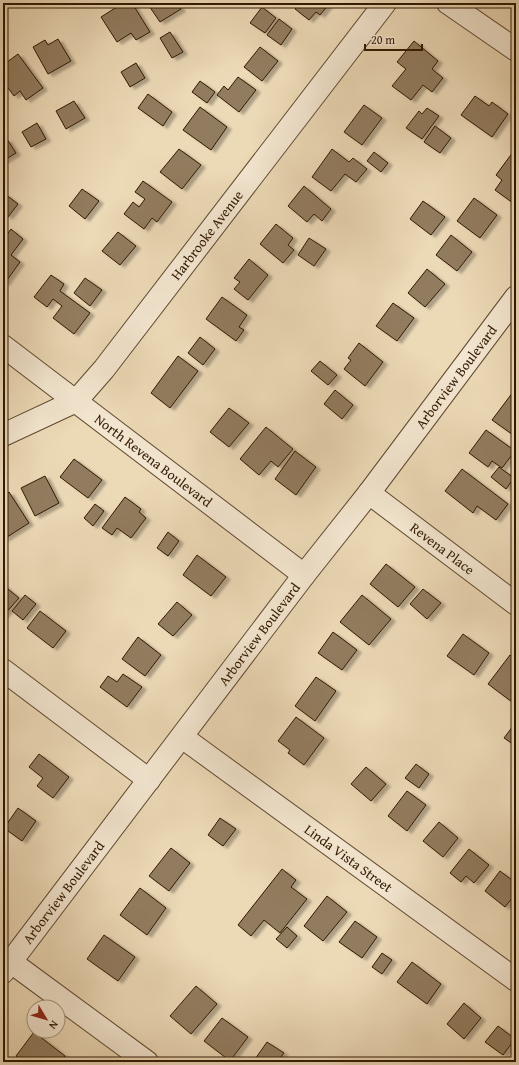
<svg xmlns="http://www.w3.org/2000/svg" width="519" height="1065" viewBox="0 0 519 1065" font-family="'Gentium Book Plus',serif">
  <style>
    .building { fill: #927c5f; stroke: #301800; filter: url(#shadow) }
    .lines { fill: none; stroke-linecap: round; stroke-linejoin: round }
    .minor-casing { stroke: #5f482e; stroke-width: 24 }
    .minor { stroke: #f3e6d0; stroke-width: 22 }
    .labels { text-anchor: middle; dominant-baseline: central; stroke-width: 4; stroke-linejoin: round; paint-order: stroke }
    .street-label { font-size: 14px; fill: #301800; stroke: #f3e6d0 }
  </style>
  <defs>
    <filter id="shadow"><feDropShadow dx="4.5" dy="2.5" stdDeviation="1" flood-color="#0004"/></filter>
  </defs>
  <rect width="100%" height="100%" fill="#ecd9b6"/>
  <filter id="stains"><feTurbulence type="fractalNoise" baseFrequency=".005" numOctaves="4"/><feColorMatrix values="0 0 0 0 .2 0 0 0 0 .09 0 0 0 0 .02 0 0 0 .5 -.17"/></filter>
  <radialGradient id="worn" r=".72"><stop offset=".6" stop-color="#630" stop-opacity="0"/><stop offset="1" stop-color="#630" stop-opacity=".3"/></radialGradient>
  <g class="building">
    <path d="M 123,3 L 132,3 L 150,32 L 136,40 L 131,33 L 117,42 L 101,17 Z"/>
    <path d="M 147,3 L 177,3 L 181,9 L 160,22 Z"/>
    <path d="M 300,3 L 330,3 L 320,15 L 316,12 L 309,20 L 295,9 Z"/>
    <path d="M 262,7 L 276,18 L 265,33 L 250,23 Z"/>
    <path d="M 279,19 L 292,29 L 281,45 L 267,35 Z"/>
    <path d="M 170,32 L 183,52 L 172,58 L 160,38 Z"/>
    <path d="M 58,39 L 71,61 L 48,74 L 33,47 L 45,40 L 48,45 Z"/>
    <path d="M 414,41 L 438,61 L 432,69 L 443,78 L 432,92 L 423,85 L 411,100 L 392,86 L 406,69 L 397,62 Z"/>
    <path d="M 260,47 L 278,61 L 262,81 L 244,67 Z"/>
    <path d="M 18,54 L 43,88 L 26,100 L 20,91 L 14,96 L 3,81 L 3,65 Z"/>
    <path d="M 136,63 L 145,78 L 130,87 L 121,72 Z"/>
    <path d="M 238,77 L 256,90 L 239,112 L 217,95 L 224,86 L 228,90 Z"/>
    <path d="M 200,81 L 215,92 L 207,103 L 192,92 Z"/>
    <path d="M 148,94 L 172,112 L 163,126 L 138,108 Z"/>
    <path d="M 475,96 L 489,106 L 492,102 L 508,114 L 492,137 L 461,115 Z"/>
    <path d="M 74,101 L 85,118 L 66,129 L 56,111 Z"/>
    <path d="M 364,105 L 382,118 L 362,145 L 344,132 Z"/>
    <path d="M 200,107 L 227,127 L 211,150 L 183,130 Z"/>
    <path d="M 427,108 L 439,116 L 422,139 L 406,128 L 419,111 L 422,114 Z"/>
    <path d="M 37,123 L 46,139 L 31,147 L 22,132 Z"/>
    <path d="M 435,126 L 451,138 L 440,153 L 424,142 Z"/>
    <path d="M 7,139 L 16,153 L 3,161 L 3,142 Z"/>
    <path d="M 516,148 L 516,199 L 513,203 L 495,190 L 502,180 L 496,175 Z"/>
    <path d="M 179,149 L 201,165 L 182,189 L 160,172 Z"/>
    <path d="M 332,149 L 349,162 L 353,158 L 367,169 L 356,182 L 345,174 L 331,191 L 312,177 Z"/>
    <path d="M 374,152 L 388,163 L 381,172 L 367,161 Z"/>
    <path d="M 143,181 L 172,202 L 157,222 L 152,218 L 144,229 L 124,214 L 133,202 L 139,207 L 145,199 L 135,192 Z"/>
    <path d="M 304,186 L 331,209 L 322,221 L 314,214 L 307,222 L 288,206 Z"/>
    <path d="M 82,189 L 99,201 L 85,219 L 69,206 Z"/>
    <path d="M 5,194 L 18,204 L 8,217 L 3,213 L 3,197 Z"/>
    <path d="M 474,198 L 497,215 L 480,238 L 457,221 Z"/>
    <path d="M 423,201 L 445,217 L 431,235 L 410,219 Z"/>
    <path d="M 276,224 L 293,238 L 288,245 L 294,250 L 283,263 L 260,244 Z"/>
    <path d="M 11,229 L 23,239 L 11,255 L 20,262 L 5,283 L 3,282 L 3,240 Z"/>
    <path d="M 118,232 L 136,246 L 120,265 L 102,251 Z"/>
    <path d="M 451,235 L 472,252 L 457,271 L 436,255 Z"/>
    <path d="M 309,238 L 326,249 L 314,266 L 298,255 Z"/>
    <path d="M 249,259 L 268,275 L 248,300 L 234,289 L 240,282 L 234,278 Z"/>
    <path d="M 427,269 L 445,284 L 425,307 L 408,293 Z"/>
    <path d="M 51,275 L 64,284 L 60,291 L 90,313 L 74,334 L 53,318 L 62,306 L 53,299 L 47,307 L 34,297 Z"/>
    <path d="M 85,278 L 102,290 L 90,306 L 74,293 Z"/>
    <path d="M 222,297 L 247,315 L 239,327 L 244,330 L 236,341 L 206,319 Z"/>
    <path d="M 393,303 L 414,318 L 397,341 L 376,326 Z"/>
    <path d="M 200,337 L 215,349 L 203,365 L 188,353 Z"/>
    <path d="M 359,343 L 383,362 L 365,386 L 344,369 L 351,360 L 348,358 Z"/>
    <path d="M 178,356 L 198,371 L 170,408 L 151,393 Z"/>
    <path d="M 320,361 L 337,375 L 328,385 L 311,371 Z"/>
    <path d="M 335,390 L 353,405 L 342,419 L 324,404 Z"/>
    <path d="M 513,392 L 516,394 L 516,437 L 492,420 Z"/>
    <path d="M 229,408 L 249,423 L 229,447 L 210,432 Z"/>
    <path d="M 266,427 L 293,449 L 278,467 L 271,461 L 259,475 L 240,459 Z"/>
    <path d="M 486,430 L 515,451 L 502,468 L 492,461 L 488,467 L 469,453 Z"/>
    <path d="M 295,451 L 316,467 L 296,495 L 275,479 Z"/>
    <path d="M 74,459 L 102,480 L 88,498 L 60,477 Z"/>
    <path d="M 499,467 L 514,478 L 506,489 L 491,477 Z"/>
    <path d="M 462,469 L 508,504 L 496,520 L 477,506 L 473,513 L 445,491 Z"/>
    <path d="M 45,476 L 59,503 L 35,516 L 21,488 Z"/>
    <path d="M 9,492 L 29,523 L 4,539 L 3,496 Z"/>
    <path d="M 125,497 L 141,509 L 139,512 L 146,518 L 131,538 L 117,528 L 112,535 L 102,528 Z"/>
    <path d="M 95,504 L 104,511 L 93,526 L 84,518 Z"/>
    <path d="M 168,532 L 179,541 L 168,556 L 157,548 Z"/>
    <path d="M 197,555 L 226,577 L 211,596 L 183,575 Z"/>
    <path d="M 386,564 L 415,587 L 398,607 L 370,584 Z"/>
    <path d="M 3,585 L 19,598 L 4,615 L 3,614 Z"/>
    <path d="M 423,589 L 441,603 L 427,619 L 410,604 Z"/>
    <path d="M 25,595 L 36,604 L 23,620 L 12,611 Z"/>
    <path d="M 362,595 L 391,619 L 369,645 L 340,622 Z"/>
    <path d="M 177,602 L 192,615 L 173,636 L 158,624 Z"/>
    <path d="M 40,611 L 66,631 L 53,648 L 27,628 Z"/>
    <path d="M 333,632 L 357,650 L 342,670 L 318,653 Z"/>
    <path d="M 463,634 L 489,653 L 474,675 L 447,656 Z"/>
    <path d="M 138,637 L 161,655 L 145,676 L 122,659 Z"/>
    <path d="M 510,655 L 516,660 L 516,705 L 488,684 Z"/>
    <path d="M 123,674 L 142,687 L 127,707 L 100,687 L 108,676 L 117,682 Z"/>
    <path d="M 316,677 L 336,691 L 315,721 L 295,706 Z"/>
    <path d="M 296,717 L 324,738 L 304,765 L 288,753 L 290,750 L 278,741 Z"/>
    <path d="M 516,722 L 516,746 L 504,738 Z"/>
    <path d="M 39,754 L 69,777 L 53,798 L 37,786 L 43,778 L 29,767 Z"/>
    <path d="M 416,764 L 429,774 L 419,788 L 405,778 Z"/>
    <path d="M 366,767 L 386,784 L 371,801 L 351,784 Z"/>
    <path d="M 407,791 L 426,805 L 407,831 L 388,816 Z"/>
    <path d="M 18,808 L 36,821 L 22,841 L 4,828 Z"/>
    <path d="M 220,818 L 236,829 L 223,846 L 208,835 Z"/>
    <path d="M 439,822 L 458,838 L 443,857 L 423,841 Z"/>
    <path d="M 171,848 L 190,863 L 169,891 L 149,876 Z"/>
    <path d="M 469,849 L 489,865 L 474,883 L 466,876 L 461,882 L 450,873 Z"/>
    <path d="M 282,869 L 296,880 L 291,887 L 307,899 L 280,933 L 264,920 L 251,936 L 238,925 Z"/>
    <path d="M 500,871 L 516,883 L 516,893 L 505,907 L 485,891 Z"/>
    <path d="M 140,888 L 166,908 L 147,935 L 120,915 Z"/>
    <path d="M 327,896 L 347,912 L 323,941 L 304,926 Z"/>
    <path d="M 355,921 L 377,937 L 362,958 L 339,942 Z"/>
    <path d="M 287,927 L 297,936 L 287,948 L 276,939 Z"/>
    <path d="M 104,935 L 135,957 L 118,981 L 87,959 Z"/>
    <path d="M 382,953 L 392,960 L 382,974 L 372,967 Z"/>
    <path d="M 412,962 L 441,984 L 427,1004 L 397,982 Z"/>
    <path d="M 196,986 L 217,1004 L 191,1034 L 170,1016 Z"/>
    <path d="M 464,1003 L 481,1018 L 464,1039 L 447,1024 Z"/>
    <path d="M 222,1018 L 248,1037 L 230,1061 L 204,1041 Z"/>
    <path d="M 498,1026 L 515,1039 L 503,1055 L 485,1042 Z"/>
    <path d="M 34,1032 L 65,1056 L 60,1062 L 25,1062 L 16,1056 Z"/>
    <path d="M 267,1042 L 284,1053 L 277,1062 L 253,1062 Z"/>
  </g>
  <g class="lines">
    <g class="minor-casing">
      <g id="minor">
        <path d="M 448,3 L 516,50"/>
        <path id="s1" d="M 3,346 L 304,575"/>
        <path id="s2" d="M 3,435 L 76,401 L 104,369 L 385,3"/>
        <path id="s3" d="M 369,493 L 516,604"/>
        <path d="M 3,670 L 149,780"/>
        <path id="s4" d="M 182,737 L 516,980"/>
        <path d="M 11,962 L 147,1062"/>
        <path id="s5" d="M 3,972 L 304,575 L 369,493 L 516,297"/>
      </g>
    </g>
    <use href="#minor" class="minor"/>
  </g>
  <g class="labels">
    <g class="street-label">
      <text stroke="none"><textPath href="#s2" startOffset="292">Harbrooke Avenue</textPath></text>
      <text stroke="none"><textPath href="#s5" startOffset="748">Arborview Boulevard</textPath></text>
      <text stroke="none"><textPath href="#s1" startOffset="189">North Revena Boulevard</textPath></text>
      <text stroke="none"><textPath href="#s3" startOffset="92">Revena Place</textPath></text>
      <text stroke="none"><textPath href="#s5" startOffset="424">Arborview Boulevard</textPath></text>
      <text stroke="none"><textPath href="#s4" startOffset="206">Linda Vista Street</textPath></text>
      <text stroke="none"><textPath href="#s5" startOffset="100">Arborview Boulevard</textPath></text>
    </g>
  </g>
  <rect width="519" height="1065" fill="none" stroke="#ecd9b6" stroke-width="16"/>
  <rect x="4" y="4" width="511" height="1057" fill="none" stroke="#301800" stroke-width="2"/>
  <rect x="8" y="8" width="503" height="1049" fill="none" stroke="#301800"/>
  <g transform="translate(46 1019) rotate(128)"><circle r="19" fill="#f3e6d0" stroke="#a5947d"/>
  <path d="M0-3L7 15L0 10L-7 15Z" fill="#8f2418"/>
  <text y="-6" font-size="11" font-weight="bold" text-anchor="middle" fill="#301800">N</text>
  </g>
  <path d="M365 44v6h57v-6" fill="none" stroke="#301800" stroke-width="2"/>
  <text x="371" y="44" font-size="12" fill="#301800" stroke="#f3e6d0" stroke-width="3" paint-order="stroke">20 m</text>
  <rect width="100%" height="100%" filter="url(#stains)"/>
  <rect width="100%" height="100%" fill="url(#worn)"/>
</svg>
